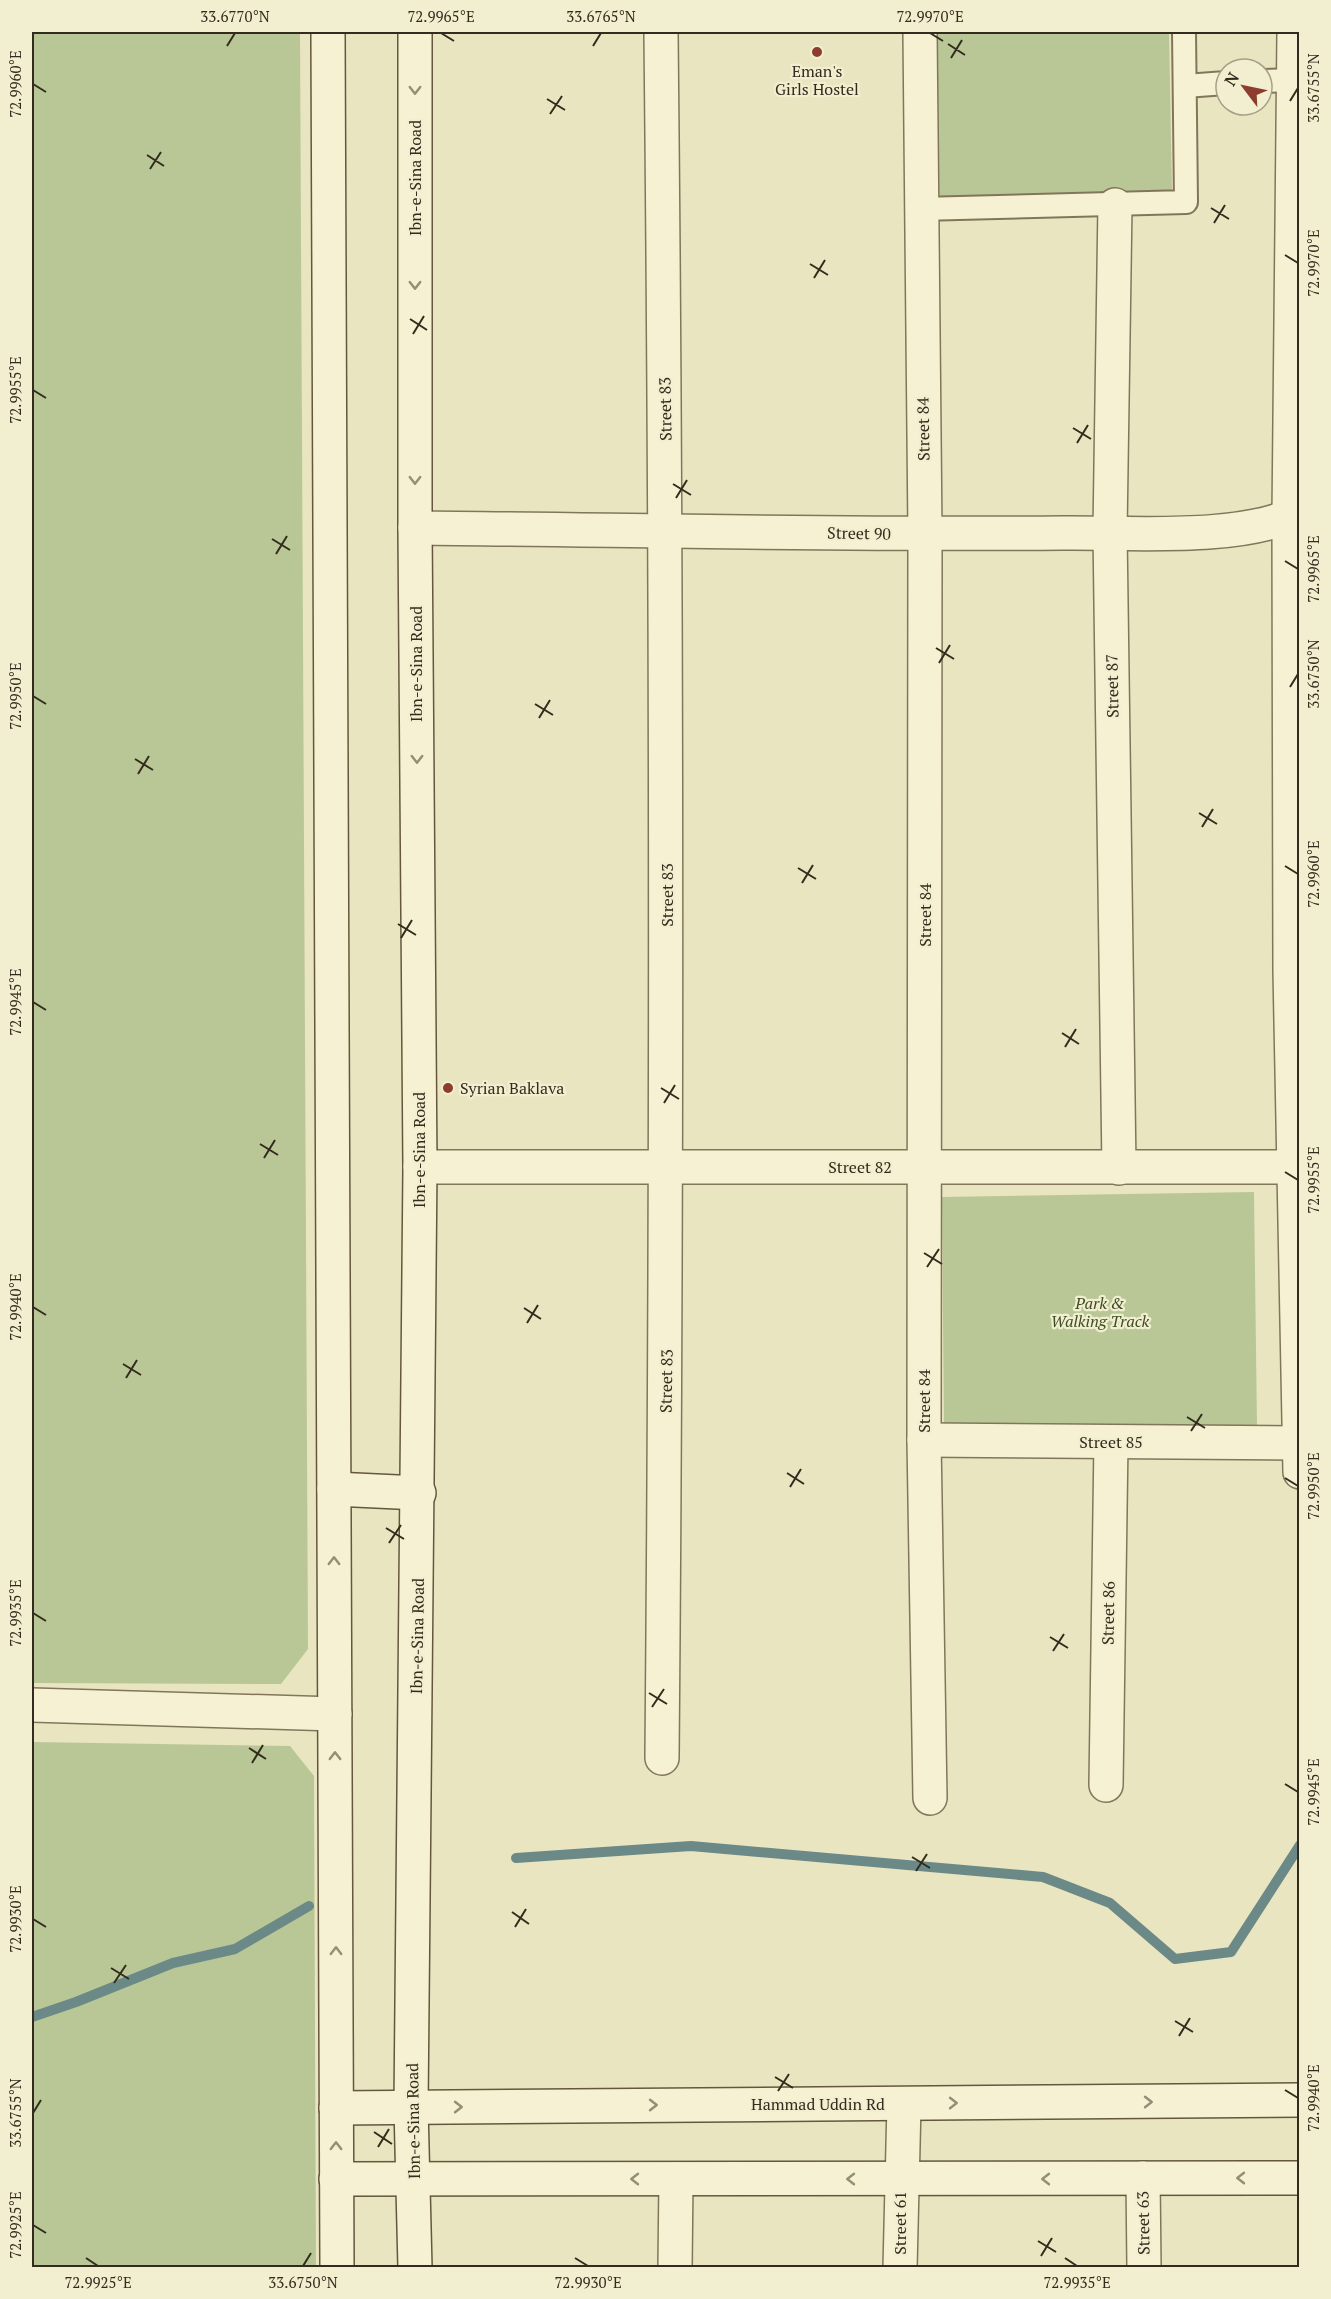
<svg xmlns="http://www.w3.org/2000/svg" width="1331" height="2299" viewBox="0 0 1331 2299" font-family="'PT Serif',serif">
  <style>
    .green { fill: #b9c796 }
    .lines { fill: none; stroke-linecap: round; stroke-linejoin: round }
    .stream { stroke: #6b8a87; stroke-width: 10 }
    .lane-casing { stroke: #82765a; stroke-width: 26 }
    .street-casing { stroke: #82765a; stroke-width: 36 }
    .secondary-casing { stroke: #64573d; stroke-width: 36 }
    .lane { stroke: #f6f1d3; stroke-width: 22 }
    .street { stroke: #f6f1d3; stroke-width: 33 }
    .secondary { stroke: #f6f1d3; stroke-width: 33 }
    .oneway { stroke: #948e78 }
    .ticks { fill: none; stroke: #332b1d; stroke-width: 2 }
    .poi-dot { fill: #8d3d2e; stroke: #f2eed0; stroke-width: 2 }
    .labels { text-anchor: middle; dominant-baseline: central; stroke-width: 4.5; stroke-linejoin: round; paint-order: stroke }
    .poi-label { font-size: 16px; fill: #332b1d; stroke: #f2eed0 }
    .street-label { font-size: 16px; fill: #332b1d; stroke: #f2eed0 }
    .park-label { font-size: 16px; font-style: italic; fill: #3d4e25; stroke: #f2eed0 }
    .neatline { fill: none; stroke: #332b1d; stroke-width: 2 }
    .ticks-label { font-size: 15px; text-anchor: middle; fill: #332b1d }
  </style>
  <rect width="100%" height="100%" fill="#eae5c1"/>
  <g class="green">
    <path d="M 32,32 L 300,32 L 308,1649 L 281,1684 L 32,1683 Z"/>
    <path d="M 927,32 L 1169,32 L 1172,191 L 926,201 Z"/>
    <path d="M 1254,1192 L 1257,1427 L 944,1432 L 942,1197 Z"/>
    <path d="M 32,1742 L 290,1746 L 314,1776 L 316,2267 L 32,2267 Z"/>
  </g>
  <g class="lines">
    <g class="stream">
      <path d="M 516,1858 L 691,1846 L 1043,1877 L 1110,1903 L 1175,1959 L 1231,1952 L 1300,1845"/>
      <path d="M 32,2017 L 76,2002 L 173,1963 L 235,1949 L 309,1906"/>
    </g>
    <g class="lane-casing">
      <g id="lane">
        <path d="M 1262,81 L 1300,80"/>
        <path d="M 1185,86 L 1226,83"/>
        <path d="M 920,209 L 1186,202 L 1184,32"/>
      </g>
    </g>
    <g class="street-casing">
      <g id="street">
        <path d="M 661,32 C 667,607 667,1183 662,1758"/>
        <path d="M 920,32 L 925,534 L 924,1440 L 930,1798"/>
        <path d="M 1294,32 L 1289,517 L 1290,971 L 1300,1472"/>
        <path d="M 1115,205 L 1110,532 L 1119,1168"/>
        <path d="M 415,528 C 631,530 847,535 1063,533 C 1127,532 1244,542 1300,511"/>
        <path d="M 420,1167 L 1300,1167"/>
        <path d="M 924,1440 L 1298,1443"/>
        <path d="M 32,1705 L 335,1714"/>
        <path d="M 1106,1785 L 1111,1442"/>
        <path d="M 1143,2178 L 1144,2268"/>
        <path d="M 675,2268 L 676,2179"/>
        <path d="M 900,2268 L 904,2104"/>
      </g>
    </g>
    <g class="secondary-casing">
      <g id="secondary">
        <path d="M 328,32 L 337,2268"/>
        <path d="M 415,32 L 415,528 L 420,1167 L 411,2107 L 415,2268"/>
        <path d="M 334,1489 L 419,1493"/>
        <path d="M 336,2108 L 1300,2100"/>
        <path d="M 336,2179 L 1300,2178"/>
      </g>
    </g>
    <use href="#lane" class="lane"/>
    <use href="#street" class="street"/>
    <use href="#secondary" class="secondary"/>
  </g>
  <defs><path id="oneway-chevron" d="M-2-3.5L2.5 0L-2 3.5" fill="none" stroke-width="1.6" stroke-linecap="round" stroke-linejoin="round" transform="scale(1.5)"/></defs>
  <g class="oneway">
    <use href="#oneway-chevron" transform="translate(415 90) rotate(90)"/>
    <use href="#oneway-chevron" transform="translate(415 285) rotate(90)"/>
    <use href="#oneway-chevron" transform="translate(415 480) rotate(90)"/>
    <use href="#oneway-chevron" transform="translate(417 759) rotate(90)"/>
    <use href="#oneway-chevron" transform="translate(334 1561) rotate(-90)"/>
    <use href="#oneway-chevron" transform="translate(335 1756) rotate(-90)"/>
    <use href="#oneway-chevron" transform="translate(336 1951) rotate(-90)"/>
    <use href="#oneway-chevron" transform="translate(1148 2102)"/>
    <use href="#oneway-chevron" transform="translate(953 2103)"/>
    <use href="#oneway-chevron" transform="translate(653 2105)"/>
    <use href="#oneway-chevron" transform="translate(458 2107)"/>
    <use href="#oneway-chevron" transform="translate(336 2146) rotate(-90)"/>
    <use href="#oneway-chevron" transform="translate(1241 2178) rotate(180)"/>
    <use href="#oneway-chevron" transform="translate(635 2179) rotate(180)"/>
    <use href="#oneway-chevron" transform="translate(851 2179) rotate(180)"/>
    <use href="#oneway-chevron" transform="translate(1046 2179) rotate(180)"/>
  </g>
  <path class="ticks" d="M 441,33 L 454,41M 930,33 L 943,41M 948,44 L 965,55M 227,46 L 235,33M 593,46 L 601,33M 951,58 L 962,40M 33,84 L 46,92M 547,99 L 565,110M 1290,101 L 1298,88M 550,114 L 562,96M 147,155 L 164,166M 150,169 L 161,152M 1211,208 L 1229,219M 1214,223 L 1225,205M 1285,255 L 1298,263M 810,264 L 828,275M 814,278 L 825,260M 410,319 L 427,330M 413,334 L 424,316M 33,390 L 46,398M 1073,428 L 1091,439M 1077,443 L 1088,425M 673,484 L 691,495M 676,498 L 687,480M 272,539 L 290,550M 276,554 L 287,536M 1285,561 L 1298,569M 936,648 L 954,659M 939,663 L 950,645M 1290,687 L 1298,674M 33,696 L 46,704M 535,704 L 553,715M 539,718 L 550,700M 135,759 L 153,770M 138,774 L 149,756M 1199,813 L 1217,824M 1202,827 L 1213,809M 1285,866 L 1298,874M 798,868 L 816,879M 802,883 L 813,865M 398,924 L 416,935M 401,938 L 412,920M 33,1002 L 46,1010M 1062,1033 L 1079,1044M 1065,1047 L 1076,1029M 661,1088 L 679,1099M 664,1103 L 675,1085M 260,1144 L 278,1155M 264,1158 L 275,1140M 1285,1172 L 1298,1180M 924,1253 L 942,1264M 927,1267 L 939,1249M 33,1307 L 46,1315M 524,1308 L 541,1319M 527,1323 L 538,1305M 123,1364 L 141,1375M 126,1378 L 137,1360M 1187,1417 L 1205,1428M 1191,1431 L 1202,1414M 787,1473 L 804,1484M 1285,1478 L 1298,1486M 790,1487 L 801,1469M 386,1528 L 404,1539M 389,1543 L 401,1525M 33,1613 L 46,1621M 1050,1637 L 1068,1648M 1053,1651 L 1064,1634M 649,1693 L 667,1704M 652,1707 L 664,1689M 249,1748 L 266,1759M 252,1763 L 263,1745M 1285,1784 L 1298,1792M 912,1857 L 930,1868M 916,1871 L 927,1854M 512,1912 L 529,1924M 33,1919 L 46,1927M 515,1927 L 526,1909M 111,1968 L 129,1979M 114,1983 L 126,1965M 1175,2021 L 1193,2032M 1179,2036 L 1190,2018M 775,2077 L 793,2088M 1285,2090 L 1298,2098M 778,2091 L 789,2074M 33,2113 L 41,2100M 374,2132 L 392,2144M 378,2147 L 389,2129M 33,2225 L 46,2233M 1038,2241 L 1056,2252M 1041,2256 L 1052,2238M 86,2258 L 98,2266M 575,2258 L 588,2266M 1065,2258 L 1077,2266M 303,2266 L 311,2253"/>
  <g class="poi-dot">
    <circle cx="817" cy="52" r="6"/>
    <circle cx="448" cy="1088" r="6"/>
  </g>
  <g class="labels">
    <g class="poi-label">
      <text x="817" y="71">Eman's<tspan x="817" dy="18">Girls Hostel</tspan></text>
      <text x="460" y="1088" text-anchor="start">Syrian Baklava</text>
    </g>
    <g class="street-label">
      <text transform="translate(415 178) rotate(-90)">Ibn-e-Sina Road</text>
      <text transform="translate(665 409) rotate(-91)">Street 83</text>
      <text transform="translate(923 429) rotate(-91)">Street 84</text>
      <text transform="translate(859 533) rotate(1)">Street 90</text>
      <text transform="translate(416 664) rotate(-90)">Ibn-e-Sina Road</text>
      <text transform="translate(1112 686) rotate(-91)">Street 87</text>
      <text transform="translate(667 895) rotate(-90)">Street 83</text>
      <text transform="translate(925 915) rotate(-90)">Street 84</text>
      <text transform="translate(419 1150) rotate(-90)">Ibn-e-Sina Road</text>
      <text x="860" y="1167">Street 82</text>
      <text transform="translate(666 1381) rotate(-89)">Street 83</text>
      <text transform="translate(924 1401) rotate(-90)">Street 84</text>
      <text x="1111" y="1442">Street 85</text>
      <text transform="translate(1108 1613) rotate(-89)">Street 86</text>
      <text transform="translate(417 1636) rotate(-89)">Ibn-e-Sina Road</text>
      <text x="818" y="2104">Hammad Uddin Rd</text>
      <text transform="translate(413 2121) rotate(-91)">Ibn-e-Sina Road</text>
      <text transform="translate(900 2223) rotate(-90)">Street 61</text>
      <text transform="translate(1143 2223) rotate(-91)">Street 63</text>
    </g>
    <g class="park-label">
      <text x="1100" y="1303">Park &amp;<tspan x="1100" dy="18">Walking Track</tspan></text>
    </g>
  </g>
  <rect width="1331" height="2299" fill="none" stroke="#f2eed0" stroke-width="66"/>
  <g transform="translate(1244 87) rotate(302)"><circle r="28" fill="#f2eed0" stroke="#a6a088" stroke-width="1.5"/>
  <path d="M0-4.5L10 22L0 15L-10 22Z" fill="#8d3d2e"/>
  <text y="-9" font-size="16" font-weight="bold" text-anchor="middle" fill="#332b1d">N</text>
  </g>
  <rect x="33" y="33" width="1265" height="2233" class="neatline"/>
  <g class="ticks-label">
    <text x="235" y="22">33.6770°N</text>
    <text x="441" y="22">72.9965°E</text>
    <text x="601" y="22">33.6765°N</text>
    <text x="930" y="22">72.9970°E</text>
    <text transform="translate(16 84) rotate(-90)" y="5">72.9960°E</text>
    <text transform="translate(1314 88) rotate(-90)" y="5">33.6755°N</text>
    <text transform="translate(1314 263) rotate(-90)" y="5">72.9970°E</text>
    <text transform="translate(16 390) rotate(-90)" y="5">72.9955°E</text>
    <text transform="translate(1314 569) rotate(-90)" y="5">72.9965°E</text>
    <text transform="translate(1314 674) rotate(-90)" y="5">33.6750°N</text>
    <text transform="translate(16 696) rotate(-90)" y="5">72.9950°E</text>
    <text transform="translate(1314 874) rotate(-90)" y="5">72.9960°E</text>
    <text transform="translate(16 1002) rotate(-90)" y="5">72.9945°E</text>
    <text transform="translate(1314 1180) rotate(-90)" y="5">72.9955°E</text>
    <text transform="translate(16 1307) rotate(-90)" y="5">72.9940°E</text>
    <text transform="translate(1314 1486) rotate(-90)" y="5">72.9950°E</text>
    <text transform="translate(16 1613) rotate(-90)" y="5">72.9935°E</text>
    <text transform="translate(1314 1792) rotate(-90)" y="5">72.9945°E</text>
    <text transform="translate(16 1919) rotate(-90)" y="5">72.9930°E</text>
    <text transform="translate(1314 2098) rotate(-90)" y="5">72.9940°E</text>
    <text transform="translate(16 2113) rotate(-90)" y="5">33.6755°N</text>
    <text transform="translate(16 2225) rotate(-90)" y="5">72.9925°E</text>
    <text x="98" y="2288">72.9925°E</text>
    <text x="303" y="2288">33.6750°N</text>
    <text x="588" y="2288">72.9930°E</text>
    <text x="1077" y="2288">72.9935°E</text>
  </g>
</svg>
